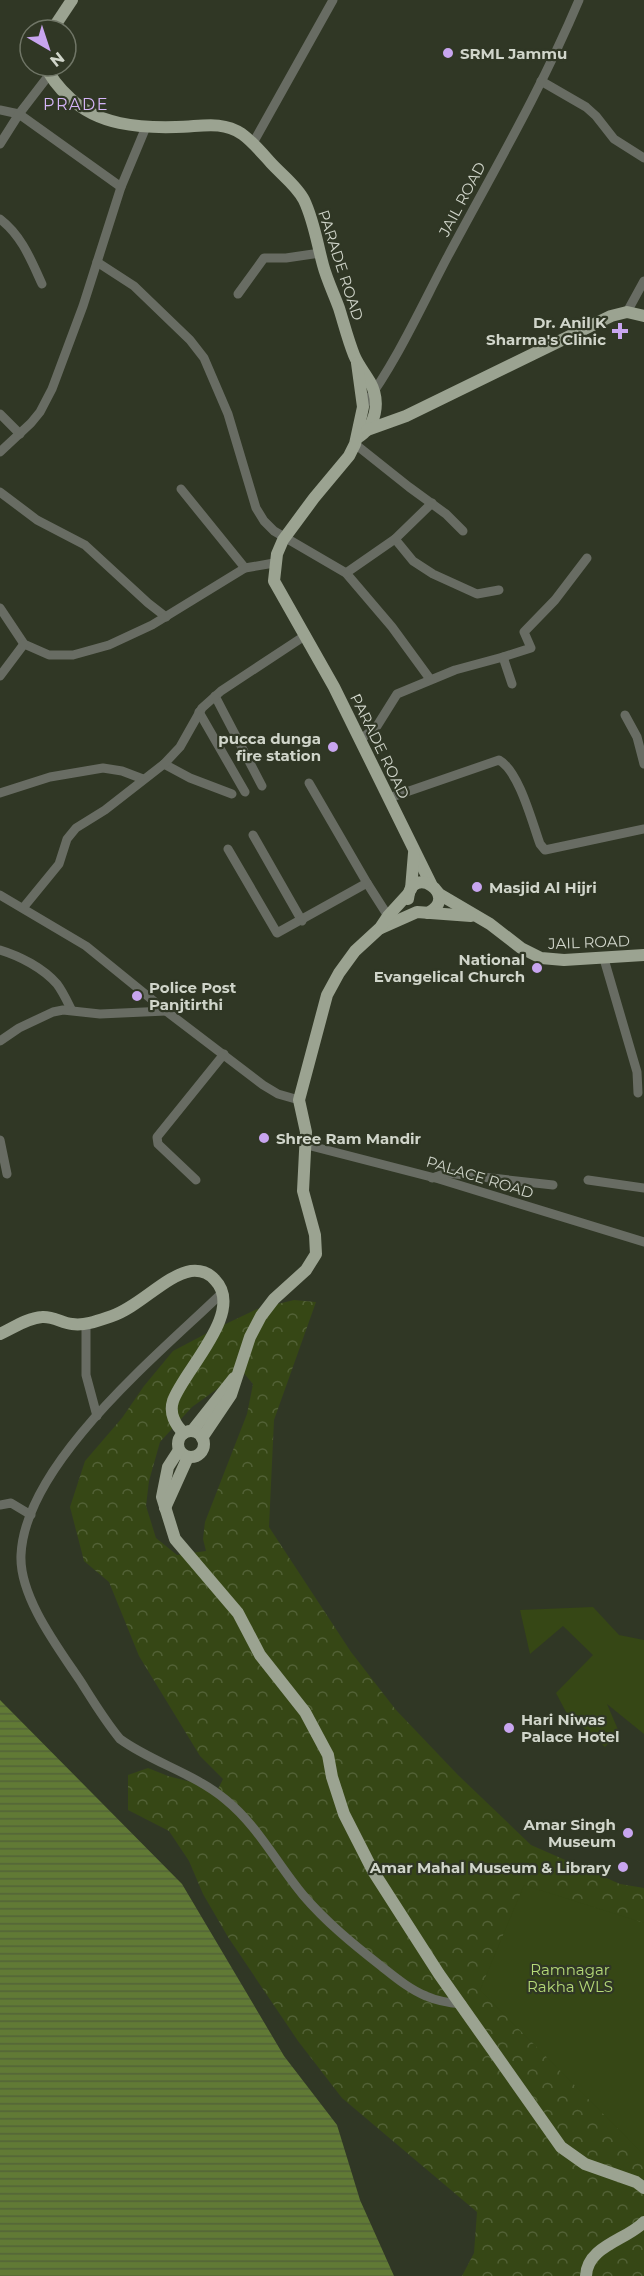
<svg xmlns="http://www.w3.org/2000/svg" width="644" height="2276" viewBox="0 0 644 2276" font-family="Montserrat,sans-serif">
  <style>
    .forest { fill: url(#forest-crowns); fill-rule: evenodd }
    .green { fill: #364715 }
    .water { fill: url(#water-rules) }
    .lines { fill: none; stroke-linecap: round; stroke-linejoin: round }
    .minor { stroke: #686c63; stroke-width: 9 }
    .major { stroke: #9ba391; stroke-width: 12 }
    .poi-dot { fill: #c8a5ef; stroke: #303725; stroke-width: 2 }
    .labels { text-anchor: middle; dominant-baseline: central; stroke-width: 4.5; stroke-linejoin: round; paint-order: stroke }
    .poi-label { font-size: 15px; font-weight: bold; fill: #d0d5ca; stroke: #303725; text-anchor: start }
    .street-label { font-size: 15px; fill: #d0d5ca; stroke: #303725 }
    .park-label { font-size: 15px; fill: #b5d978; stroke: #303725 }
    .neighbourhood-label { font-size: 16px; letter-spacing: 1.5px; fill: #d4b4f8; stroke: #303725 }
  </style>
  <defs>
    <pattern id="forest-crowns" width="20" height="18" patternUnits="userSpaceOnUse" patternTransform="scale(1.5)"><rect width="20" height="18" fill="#364715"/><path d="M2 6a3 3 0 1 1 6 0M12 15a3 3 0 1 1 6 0" fill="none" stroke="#526136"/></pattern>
    <pattern id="water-rules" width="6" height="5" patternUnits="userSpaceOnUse" patternTransform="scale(1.5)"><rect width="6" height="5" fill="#617a35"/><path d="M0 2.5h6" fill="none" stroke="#536338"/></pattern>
  </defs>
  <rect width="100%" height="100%" fill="#303725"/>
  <path class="forest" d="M 294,1300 L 316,1302 L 274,1420 L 269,1527 L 351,1652 L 396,1710 L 458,1775 L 531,1845 L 620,1884 L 644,1888 L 644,2276 L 462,2276 L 474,2253 L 477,2212 L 342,2098 L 298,2041 L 228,1937 L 203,1894 L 189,1861 L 169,1831 L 128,1810 L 128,1775 L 148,1768 L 168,1776 L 218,1789 L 223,1779 L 200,1756 L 139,1656 L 109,1582 L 84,1561 L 70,1507 L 85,1461 L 122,1418 L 144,1386 L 173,1351 L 213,1330 L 257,1309 ZM 242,1371 L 253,1384 L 247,1414 L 205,1522 L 203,1539 L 206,1551 L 177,1555 L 156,1538 L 146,1506 L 149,1481 L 160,1442 L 192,1407 Z"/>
  <g class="green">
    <path d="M 593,1607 L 619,1635 L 644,1640 L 644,1734 L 607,1704 L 619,1732 L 605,1747 L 566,1712 L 556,1693 L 593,1655 L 563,1626 L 530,1654 L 520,1610 Z"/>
    <path d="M 524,1885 L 644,1923 L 644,2155 L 480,1990 Z"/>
  </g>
  <path class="water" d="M 0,1700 L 182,1884 L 284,2056 L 337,2125 L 360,2200 L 394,2276 L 0,2276 Z"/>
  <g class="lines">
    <g class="minor">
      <path d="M 541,81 L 586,107 L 596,116 L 614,139 L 644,158"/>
      <path d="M 0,110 L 19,114 L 49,75"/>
      <path d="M 253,143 L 333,0"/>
      <path d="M 0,144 L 19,114 L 121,187"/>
      <path d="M 0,219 C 22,236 31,260 42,284"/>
      <path d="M 97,262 L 134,286 L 190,340 L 204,358 L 228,414 L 256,508 L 264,521 L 274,531 L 346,573 L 392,627 L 430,679"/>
      <path d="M 238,294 L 264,258 L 286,258 L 320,253"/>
      <path d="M 627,312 L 644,281"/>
      <path d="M 363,407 C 397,361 421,307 448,256 C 493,172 542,88 579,0"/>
      <path d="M 0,414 L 20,434"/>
      <path d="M 355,444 L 409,487 L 446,514 L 463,531"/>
      <path d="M 0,452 L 31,423 L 40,412 L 52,389 L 83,306 L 121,187 L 146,127"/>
      <path d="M 181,489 L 245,568"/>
      <path d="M 0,492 L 37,520 L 85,545 L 148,603 L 166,617"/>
      <path d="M 395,539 L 413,561 L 433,574 L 477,594 L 499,590"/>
      <path d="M 346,573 L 395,539 L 432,503"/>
      <path d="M 0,608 L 24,644 L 49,655 L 73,655 L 109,645 L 152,625 L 245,568 L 274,563"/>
      <path d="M 503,657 L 531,648 L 524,632 L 555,600 L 587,558"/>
      <path d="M 0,676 L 24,644"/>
      <path d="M 215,696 L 262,786"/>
      <path d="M 199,712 L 245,792"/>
      <path d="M 625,715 L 637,737 L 644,764"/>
      <path d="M 360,740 L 377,726 L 397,694 L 455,670 L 503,657 L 512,684"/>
      <path d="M 164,764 L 190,778 L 232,794"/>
      <path d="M 309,783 L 367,883 L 388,916"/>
      <path d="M 0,793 L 50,777 L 103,768 L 122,771 L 143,779"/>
      <path d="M 389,798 L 499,760 C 519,771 532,822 540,844 L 545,850 L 644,829"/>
      <path d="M 253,835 L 302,921"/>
      <path d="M 228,849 L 277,933 L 367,883"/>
      <path d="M 0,895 L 86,946 L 166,1011 L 263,1085 L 278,1094 L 299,1100"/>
      <path d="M 23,908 L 59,864 L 67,839 L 76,828 L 105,810 L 164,764 L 180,747 L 202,708 L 221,691 L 306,635"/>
      <path d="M 0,950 C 20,956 43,968 57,984 C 63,992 67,1001 71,1009"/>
      <path d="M 604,959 L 637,1072 L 638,1093"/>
      <path d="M 0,1041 L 19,1028 L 53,1012 L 63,1010 L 100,1014 L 166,1011"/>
      <path d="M 0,1140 L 7,1174"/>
      <path d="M 307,1145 L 439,1179 L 644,1242"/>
      <path d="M 432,1178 L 447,1173 L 553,1185"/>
      <path d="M 196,1180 L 158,1144 L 157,1137 L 224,1054"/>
      <path d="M 588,1180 L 644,1188"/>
      <path d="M 223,1292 C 159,1354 25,1463 21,1555 C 19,1597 59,1649 81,1682 C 93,1701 105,1721 120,1739 C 153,1763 194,1773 226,1800 C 258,1826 277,1864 303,1895 C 326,1922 353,1944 381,1966 C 395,1977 409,1989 426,1996 C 437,2001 450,2003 462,2004"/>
      <path d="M 86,1323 L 86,1375 L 97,1416"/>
      <path d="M 0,1505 L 11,1503 L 31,1515"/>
    </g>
    <g class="major">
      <path d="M 52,30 L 72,0"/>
      <path d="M 46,66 C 51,79 60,89 70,98 C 98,125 139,128 176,127 C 200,127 221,120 242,134 C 253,142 262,153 271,163 C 282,175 297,186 304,200 C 314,221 317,243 323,265 C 327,280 334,294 339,308 C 344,324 348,340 354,355 C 358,365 365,373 370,382 C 381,402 376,427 357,438"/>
      <path d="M 357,363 L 363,407 L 355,444 L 349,456 L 314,498 L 283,540 L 277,554 L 274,581 L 334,687 L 431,884"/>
      <path d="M 367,430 L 406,416 L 611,316 L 627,312 L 644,316"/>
      <path d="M 411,889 L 414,853"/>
      <path d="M 439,894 L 490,924 L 521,948 L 541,958 L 564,960 L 644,955"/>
      <path d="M 408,899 C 411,862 461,896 428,913"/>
      <path d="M 381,928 L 417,912 L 471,916"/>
      <path d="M 0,1334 C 13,1328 27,1318 42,1317 C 53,1316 62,1323 72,1324 C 86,1326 100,1320 112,1316 C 139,1307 166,1275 191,1271 C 200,1270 209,1273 215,1280 C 246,1312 183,1371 173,1401 C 169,1413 175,1425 184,1433"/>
      <path d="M 192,1431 L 234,1378"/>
      <circle cx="191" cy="1444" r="13"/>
      <path d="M 202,1438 L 231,1395 L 250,1337 L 261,1316 L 274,1299 L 306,1270 L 316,1254 L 315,1235 L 303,1191 L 306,1132 L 299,1100 L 327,995 L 339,973 L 355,951 L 380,928 L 388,916 L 409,893"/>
      <path d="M 179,1450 L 168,1467 L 162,1497 L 175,1539 L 238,1613 L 260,1655 L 305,1712 L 328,1755 L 332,1777 L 344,1814 L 373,1871 L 439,1974 L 561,2147 L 585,2164 L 636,2182 L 644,2188"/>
      <path d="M 165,1508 L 188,1457"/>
      <path d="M 586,2276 C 587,2246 627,2240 644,2222"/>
    </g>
  </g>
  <g class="poi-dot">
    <circle cx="448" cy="53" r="6"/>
    <path d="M617 322h6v6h6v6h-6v6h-6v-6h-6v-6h6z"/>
    <circle cx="333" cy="747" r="6"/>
    <circle cx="477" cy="887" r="6"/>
    <circle cx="537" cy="968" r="6"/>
    <circle cx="137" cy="996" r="6"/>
    <circle cx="264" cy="1138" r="6"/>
    <circle cx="509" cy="1728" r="6"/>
    <circle cx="628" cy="1833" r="6"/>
    <circle cx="623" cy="1867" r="6"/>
  </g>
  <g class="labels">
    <g class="poi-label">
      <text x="460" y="53">SRML Jammu</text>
      <text x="606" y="322" text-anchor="end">Dr. Anil K<tspan x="606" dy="17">Sharma's Clinic</tspan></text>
      <text x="321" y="738" text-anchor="end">pucca dunga<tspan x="321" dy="17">fire station</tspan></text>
      <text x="489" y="887">Masjid Al Hijri</text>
      <text x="525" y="959" text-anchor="end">National<tspan x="525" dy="17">Evangelical Church</tspan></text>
      <text x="149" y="987">Police Post<tspan x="149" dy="17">Panjtirthi</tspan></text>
      <text x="276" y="1138">Shree Ram Mandir</text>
      <text x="521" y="1719">Hari Niwas<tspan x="521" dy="17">Palace Hotel</tspan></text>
      <text x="616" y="1824" text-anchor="end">Amar Singh<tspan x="616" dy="17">Museum</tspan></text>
      <text x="611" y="1867" text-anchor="end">Amar Mahal Museum &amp; Library</text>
    </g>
    <g class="street-label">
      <text transform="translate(462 199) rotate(-62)">JAIL ROAD</text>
      <text transform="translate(341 265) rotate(72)">PARADE ROAD</text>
      <text transform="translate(380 746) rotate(64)">PARADE ROAD</text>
      <text transform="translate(589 942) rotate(-2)">JAIL ROAD</text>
      <text transform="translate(480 1177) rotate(17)">PALACE ROAD</text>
    </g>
    <g class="park-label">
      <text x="570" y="1969">Ramnagar<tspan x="570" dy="17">Rakha WLS</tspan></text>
    </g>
    <g class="neighbourhood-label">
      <text x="76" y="104">PRADE</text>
    </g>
  </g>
  <g transform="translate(48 48) rotate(141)"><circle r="28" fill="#303725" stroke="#707667" stroke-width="1.5"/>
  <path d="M0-4.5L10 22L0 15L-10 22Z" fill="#c8a5ef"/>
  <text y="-9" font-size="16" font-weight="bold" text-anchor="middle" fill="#d0d5ca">N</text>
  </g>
</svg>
